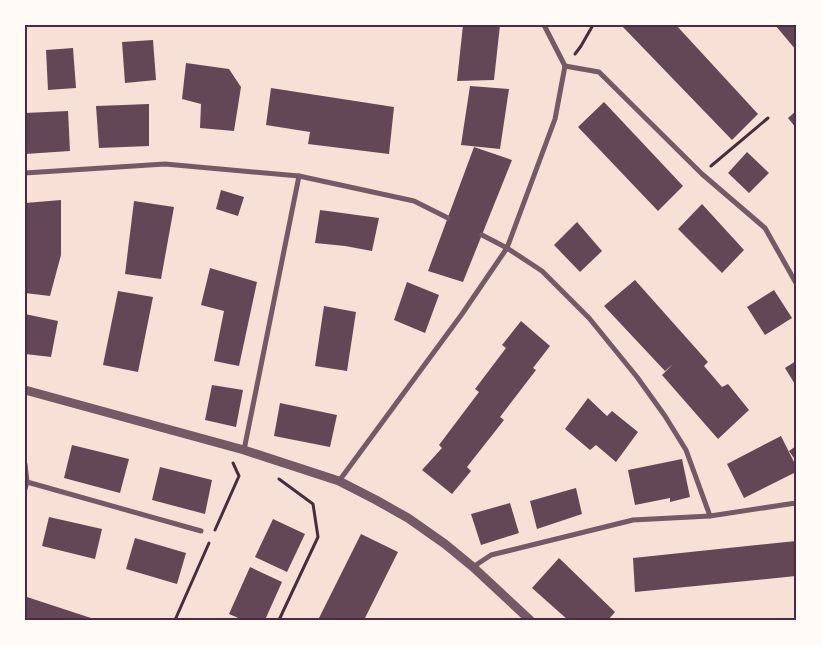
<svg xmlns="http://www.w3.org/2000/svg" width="821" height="645" viewBox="0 0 821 645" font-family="'Roboto Serif',serif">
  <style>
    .building { fill: #644757 }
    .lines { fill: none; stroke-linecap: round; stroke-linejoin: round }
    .path { stroke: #4a2c40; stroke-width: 3 }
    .minor { stroke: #755966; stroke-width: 5 }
    .tertiary { stroke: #755966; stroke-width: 9 }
    .neatline { fill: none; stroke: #4a2c40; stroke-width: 2 }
  </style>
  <rect width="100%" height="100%" fill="#f7e1d7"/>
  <g class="building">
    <path d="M 463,25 L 500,25 L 494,80 L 457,81 Z"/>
    <path d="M 621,25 L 676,25 L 758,114 L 732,140 Z"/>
    <path d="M 775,25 L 796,25 L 796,50 Z"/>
    <path d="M 153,40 L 156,80 L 125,83 L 122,42 Z"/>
    <path d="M 73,48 L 76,88 L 48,90 L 46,50 Z"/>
    <path d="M 186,63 L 229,69 L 241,87 L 234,131 L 200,128 L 201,104 L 182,99 Z"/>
    <path d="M 470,86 L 509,89 L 500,149 L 461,145 Z"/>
    <path d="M 271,88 L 394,107 L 389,154 L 308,144 L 310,132 L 266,125 Z"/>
    <path d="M 604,102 L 683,186 L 658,211 L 578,127 Z"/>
    <path d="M 149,104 L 149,146 L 99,148 L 96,106 Z"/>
    <path d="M 68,111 L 70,151 L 25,154 L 25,113 Z"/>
    <path d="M 796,111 L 796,128 L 788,118 Z"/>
    <path d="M 474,147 L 512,160 L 463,282 L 428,271 Z"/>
    <path d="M 747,152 L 769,173 L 749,193 L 728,173 Z"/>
    <path d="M 221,190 L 244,197 L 238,216 L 216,209 Z"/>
    <path d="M 61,200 L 61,255 L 50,296 L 25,293 L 25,203 Z"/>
    <path d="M 134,201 L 174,207 L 161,279 L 125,274 Z"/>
    <path d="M 702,204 L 744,250 L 722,273 L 678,229 Z"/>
    <path d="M 320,210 L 379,218 L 372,251 L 345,246 L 315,243 Z"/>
    <path d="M 577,222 L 602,251 L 580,272 L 554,245 Z"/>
    <path d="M 210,268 L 257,282 L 239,366 L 214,361 L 224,311 L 201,305 Z"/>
    <path d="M 635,280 L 708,362 L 704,366 L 722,387 L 728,384 L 749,410 L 718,439 L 662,375 L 673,364 L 665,371 L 604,306 Z"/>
    <path d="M 407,282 L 439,295 L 425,333 L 394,320 Z"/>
    <path d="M 774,290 L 792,318 L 765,335 L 747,307 Z"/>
    <path d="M 118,291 L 153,297 L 138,372 L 103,365 Z"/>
    <path d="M 324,306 L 356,312 L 347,371 L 315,366 Z"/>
    <path d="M 25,314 L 58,321 L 51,357 L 25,354 Z"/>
    <path d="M 521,321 L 550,346 L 533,368 L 536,370 L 500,417 L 504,420 L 467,467 L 471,471 L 452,494 L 422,470 L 442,448 L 439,445 L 479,392 L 475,389 L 506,348 L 502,345 Z"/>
    <path d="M 796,361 L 796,386 L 785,368 Z"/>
    <path d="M 212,385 L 243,390 L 236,427 L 205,420 Z"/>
    <path d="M 588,398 L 607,416 L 612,411 L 638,432 L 616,462 L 596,445 L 590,450 L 565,429 Z"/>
    <path d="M 280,403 L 337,415 L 330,447 L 274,436 Z"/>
    <path d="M 781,436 L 796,466 L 796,472 L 744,498 L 727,464 Z"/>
    <path d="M 72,445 L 129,459 L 120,493 L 64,478 Z"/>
    <path d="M 796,446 L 796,461 L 789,451 Z"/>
    <path d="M 682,459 L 690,497 L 670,502 L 670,498 L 635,505 L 628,470 Z"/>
    <path d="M 160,467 L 212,480 L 205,514 L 152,500 Z"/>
    <path d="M 576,488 L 582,514 L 537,529 L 530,501 Z"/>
    <path d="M 510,503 L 519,533 L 481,545 L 471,514 Z"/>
    <path d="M 49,517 L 102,529 L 95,559 L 42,546 Z"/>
    <path d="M 273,519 L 305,534 L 287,572 L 255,557 Z"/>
    <path d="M 361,534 L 398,552 L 364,620 L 318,620 Z"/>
    <path d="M 135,538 L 186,553 L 177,584 L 126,569 Z"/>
    <path d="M 796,541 L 796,576 L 635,592 L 633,558 Z"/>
    <path d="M 559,558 L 615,612 L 608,620 L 568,620 L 532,588 Z"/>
    <path d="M 250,567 L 282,582 L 265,620 L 243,620 L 229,614 Z"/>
    <path d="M 27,597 L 97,620 L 25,620 L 25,604 Z"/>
  </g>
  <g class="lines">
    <g class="path">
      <path d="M 575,54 L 581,46 L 593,25"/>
      <path d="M 711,166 L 768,118"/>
      <path d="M 279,479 L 313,504 L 318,537 L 279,620"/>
      <path d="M 215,530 L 239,476 L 233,463"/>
      <path d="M 175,620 L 209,543"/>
    </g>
    <g class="minor">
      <path d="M 544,25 L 565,66"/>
      <path d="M 565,66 L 599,72 L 702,174 L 765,228 L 796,283"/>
      <path d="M 25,173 L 165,164 L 299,176 L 414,201 L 448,218"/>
      <path d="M 482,235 L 507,248 L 542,271 L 589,318 L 637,377 L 665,416 L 686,450 L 710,516"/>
      <path d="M 244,450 L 299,176"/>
      <path d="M 25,464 L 27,482 L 25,489"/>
      <path d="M 339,481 L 462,314 L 507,248 L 555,119 L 565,66"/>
      <path d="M 27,482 L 201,531"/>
      <path d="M 473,567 L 491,555 L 633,520 L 710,516 L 796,503"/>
    </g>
    <path class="tertiary" d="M 25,390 L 244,450 L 339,481 L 376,500 L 408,518 L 445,544 L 473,567 L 530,620"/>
  </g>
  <rect width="821" height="645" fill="none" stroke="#fffaf5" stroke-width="52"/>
  <rect x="26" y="26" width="769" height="593" class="neatline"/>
</svg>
